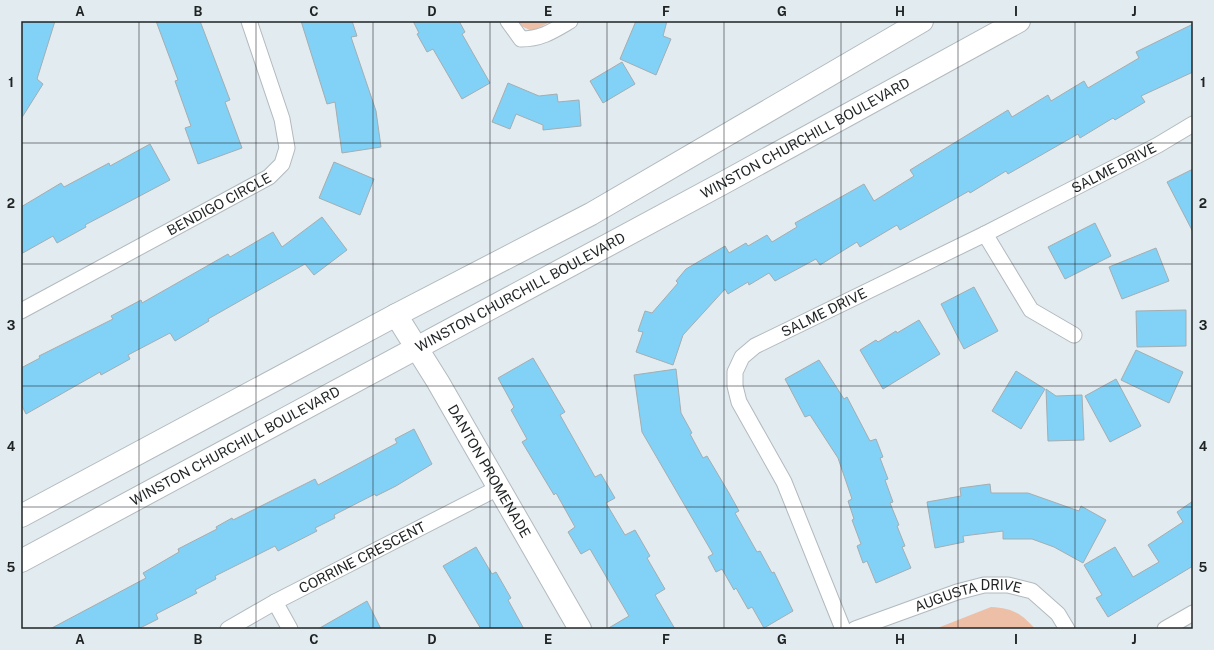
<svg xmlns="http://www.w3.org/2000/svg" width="1214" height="650" viewBox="0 0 1214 650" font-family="'Public Sans',sans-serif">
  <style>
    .green { fill: #edbfa6 }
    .building { fill: #81d2f6; stroke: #a4adb1 }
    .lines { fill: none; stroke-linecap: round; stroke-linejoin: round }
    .street-casing { stroke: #b1babe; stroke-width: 17 }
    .secondary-casing { stroke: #b1babe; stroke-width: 24 }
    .street { stroke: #fff; stroke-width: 15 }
    .secondary { stroke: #fff; stroke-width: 22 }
    .grid { fill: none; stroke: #1f2324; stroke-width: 1; stroke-opacity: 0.55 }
    .labels { text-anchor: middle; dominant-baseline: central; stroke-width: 3; stroke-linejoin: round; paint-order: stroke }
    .street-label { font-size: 14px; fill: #1f2324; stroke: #e2ebf0 }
    .neatline { fill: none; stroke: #1f2324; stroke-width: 1.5 }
    .grid-label { font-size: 13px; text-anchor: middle; font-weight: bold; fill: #1f2324 }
  </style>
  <rect width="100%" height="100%" fill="#e2ebf0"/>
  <g class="green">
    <path d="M 517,21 L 552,21 L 532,31 L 519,25 Z"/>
    <path d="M 991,607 C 1012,608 1021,613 1035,629 L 935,629 Z"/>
  </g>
  <g class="building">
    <path d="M 21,21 L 55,21 L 37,79 L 43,84 L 21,119 Z"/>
    <path d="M 156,21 L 200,21 L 230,100 L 225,102 L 242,148 L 198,164 L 185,128 L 191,126 L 175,81 L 178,80 Z"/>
    <path d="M 301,21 L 352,21 L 357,36 L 351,37 L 376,111 L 381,147 L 342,153 L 335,102 L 327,104 Z"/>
    <path d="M 413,21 L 459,21 L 465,32 L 462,34 L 490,83 L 462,99 L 433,49 L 427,52 L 417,34 L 419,33 Z"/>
    <path d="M 636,21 L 667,21 L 663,36 L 671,39 L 656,75 L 620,59 Z"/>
    <path d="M 1193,24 L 1193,72 L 1141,96 L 1145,102 L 1115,120 L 1113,118 L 1080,138 L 1078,134 L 1008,174 L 1006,171 L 970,193 L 969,191 L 900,230 L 897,225 L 860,247 L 857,242 L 820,265 L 816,259 L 775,281 L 769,273 L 749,285 L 748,282 L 728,294 L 725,289 L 683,335 L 673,365 L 636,352 L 643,332 L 638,331 L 645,311 L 652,313 L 678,283 L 676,281 L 686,269 L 725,246 L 729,253 L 746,243 L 748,246 L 767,235 L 772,242 L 797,227 L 795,223 L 864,184 L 874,201 L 914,176 L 910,170 L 1008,110 L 1012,117 L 1048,95 L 1051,101 L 1084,81 L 1088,88 L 1139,58 L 1136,52 Z"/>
    <path d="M 622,62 L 635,84 L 603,103 L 590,81 Z"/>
    <path d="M 508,83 L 539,96 L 557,94 L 558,102 L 579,100 L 581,126 L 543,130 L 543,125 L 516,114 L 510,129 L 492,122 Z"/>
    <path d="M 150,144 L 170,180 L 85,225 L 86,227 L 57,243 L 53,236 L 21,254 L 21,207 L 61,183 L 64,187 L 109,163 L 110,166 Z"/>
    <path d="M 334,162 L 374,179 L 360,215 L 319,198 Z"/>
    <path d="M 1193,169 L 1193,232 L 1167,182 Z"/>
    <path d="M 322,217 L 347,250 L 314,275 L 305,264 L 208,319 L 209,321 L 175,341 L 170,333 L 128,355 L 130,359 L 101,375 L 100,372 L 26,414 L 21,404 L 21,368 L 40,358 L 39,356 L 113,319 L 111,316 L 141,300 L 142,303 L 228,254 L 230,257 L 273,232 L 282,247 Z"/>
    <path d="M 1095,223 L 1111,256 L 1065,279 L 1048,247 Z"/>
    <path d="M 1156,248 L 1169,281 L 1122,299 L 1109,267 Z"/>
    <path d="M 974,287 L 998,331 L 964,349 L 941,304 Z"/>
    <path d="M 1186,310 L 1186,346 L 1137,347 L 1136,311 Z"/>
    <path d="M 919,320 L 940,354 L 883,389 L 860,350 L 876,340 L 878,342 L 896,331 L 897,333 Z"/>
    <path d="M 1136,350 L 1183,372 L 1169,403 L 1121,380 Z"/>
    <path d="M 533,358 L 565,412 L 560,415 L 595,477 L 601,474 L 615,498 L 606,503 L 625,535 L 635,530 L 650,556 L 647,558 L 665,589 L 655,595 L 675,629 L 607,629 L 629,616 L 590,549 L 581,554 L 568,532 L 575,527 L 556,493 L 554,495 L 522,442 L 527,439 L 511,410 L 514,407 L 498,378 Z"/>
    <path d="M 819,360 L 844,399 L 847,397 L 870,441 L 876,439 L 883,457 L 880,458 L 888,479 L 885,480 L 893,502 L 890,503 L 899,525 L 897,526 L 905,546 L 902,547 L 911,568 L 876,583 L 867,561 L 863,563 L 857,546 L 861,544 L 852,520 L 854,519 L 848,501 L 852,499 L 838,458 L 810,415 L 805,417 L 785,379 Z"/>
    <path d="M 676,369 L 681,413 L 692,433 L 690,434 L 703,458 L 707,456 L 729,493 L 739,511 L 735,513 L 757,552 L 760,551 L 772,573 L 774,572 L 793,611 L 764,628 L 752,607 L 748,609 L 736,588 L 734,590 L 722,569 L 716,572 L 708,557 L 713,554 L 642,432 L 634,375 Z"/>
    <path d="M 1016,371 L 1045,389 L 1021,429 L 992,411 Z"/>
    <path d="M 1116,379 L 1141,426 L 1110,442 L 1085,396 Z"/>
    <path d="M 1046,389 L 1056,396 L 1082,395 L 1084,440 L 1048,441 Z"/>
    <path d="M 414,429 L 432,464 L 396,486 L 376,496 L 375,494 L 334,515 L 335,518 L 315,528 L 317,531 L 278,551 L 275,546 L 215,576 L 216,579 L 195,590 L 197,593 L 156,614 L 158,619 L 138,629 L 50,629 L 146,578 L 143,573 L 179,552 L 178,549 L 217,529 L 216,527 L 232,518 L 233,520 L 315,479 L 318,485 L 397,443 L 395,439 Z"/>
    <path d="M 990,484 L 991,493 L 1028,493 L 1079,511 L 1081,506 L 1106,520 L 1083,563 L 1054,547 L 1032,539 L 1003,539 L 1003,531 L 963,536 L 964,542 L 935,548 L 927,502 L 961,496 L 960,488 Z"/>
    <path d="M 1193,501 L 1193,566 L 1108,617 L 1096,598 L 1102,595 L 1084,565 L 1115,547 L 1133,577 L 1159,562 L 1148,545 L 1183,522 L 1177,512 Z"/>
    <path d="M 476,547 L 492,574 L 496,572 L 511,598 L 508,600 L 524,629 L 481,629 L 443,566 Z"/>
    <path d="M 367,601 L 381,629 L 318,629 Z"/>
  </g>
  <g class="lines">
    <g class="street-casing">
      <g id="street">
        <path d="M 508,21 L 521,39 C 541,39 553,31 570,21"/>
        <path d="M 985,234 L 1031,310 L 1074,335"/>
        <path id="s1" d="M 21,311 L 269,177 L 282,164 L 287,148 L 282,119 L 249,21"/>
        <path d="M 275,602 L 290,629"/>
        <path id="s2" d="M 228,629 L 275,602 L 498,488"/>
        <path id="s3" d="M 843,629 L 784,482 L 739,402 L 735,386 L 735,372 L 742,357 L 755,346 L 985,234 L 1158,145 L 1193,124"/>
        <path id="s4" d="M 855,629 L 957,592 L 984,585 L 1008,585 L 1032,591 L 1058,614 L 1067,629"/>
        <path d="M 1165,629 L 1193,613"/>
      </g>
    </g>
    <g class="secondary-casing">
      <g id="secondary">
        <path id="s5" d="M 396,315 L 438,382 L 580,629"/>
        <path d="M 21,516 L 396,315 L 591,214 L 922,21"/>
        <path id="s6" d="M 21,561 L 725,182 L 1019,21"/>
      </g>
    </g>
    <use href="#street" class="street"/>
    <use href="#secondary" class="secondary"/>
  </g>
  <path class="grid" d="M 139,21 L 139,629M 256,21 L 256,629M 373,21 L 373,629M 490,21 L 490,629M 607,21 L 607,629M 724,21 L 724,629M 841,21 L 841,629M 958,21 L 958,629M 1075,21 L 1075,629M 21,143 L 1193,143M 21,264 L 1193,264M 21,386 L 1193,386M 21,507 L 1193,507"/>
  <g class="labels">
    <g class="street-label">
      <text stroke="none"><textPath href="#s6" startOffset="891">WINSTON CHURCHILL BOULEVARD</textPath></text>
      <text stroke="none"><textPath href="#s3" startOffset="715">SALME DRIVE</textPath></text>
      <text stroke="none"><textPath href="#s1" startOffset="225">BENDIGO CIRCLE</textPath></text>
      <text stroke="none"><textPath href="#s6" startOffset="567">WINSTON CHURCHILL BOULEVARD</textPath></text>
      <text stroke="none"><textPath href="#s3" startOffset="391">SALME DRIVE</textPath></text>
      <text stroke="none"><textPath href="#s6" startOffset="243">WINSTON CHURCHILL BOULEVARD</textPath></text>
      <text stroke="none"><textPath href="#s5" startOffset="182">DANTON PROMENADE</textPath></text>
      <text stroke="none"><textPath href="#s2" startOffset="152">CORRINE CRESCENT</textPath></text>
      <text stroke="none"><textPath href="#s4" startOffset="119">AUGUSTA DRIVE</textPath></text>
    </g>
  </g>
  <rect width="1214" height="650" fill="none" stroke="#e2ebf0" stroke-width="44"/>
  <rect x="22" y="22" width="1170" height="606" class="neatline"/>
  <g class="grid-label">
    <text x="80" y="16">A</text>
    <text x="198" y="16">B</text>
    <text x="314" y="16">C</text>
    <text x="432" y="16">D</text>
    <text x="548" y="16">E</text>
    <text x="666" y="16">F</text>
    <text x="782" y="16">G</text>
    <text x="900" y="16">H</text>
    <text x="1016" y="16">I</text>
    <text x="1134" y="16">J</text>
    <text x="11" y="87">1</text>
    <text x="1203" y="87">1</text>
    <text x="11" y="208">2</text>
    <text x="1203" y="208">2</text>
    <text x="11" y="330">3</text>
    <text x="1203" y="330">3</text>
    <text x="11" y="451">4</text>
    <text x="1203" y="451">4</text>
    <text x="11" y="572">5</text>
    <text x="1203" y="572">5</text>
    <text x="80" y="644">A</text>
    <text x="198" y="644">B</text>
    <text x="314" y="644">C</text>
    <text x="432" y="644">D</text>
    <text x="548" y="644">E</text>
    <text x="666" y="644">F</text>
    <text x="782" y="644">G</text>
    <text x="900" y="644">H</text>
    <text x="1016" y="644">I</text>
    <text x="1134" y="644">J</text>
  </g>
</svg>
